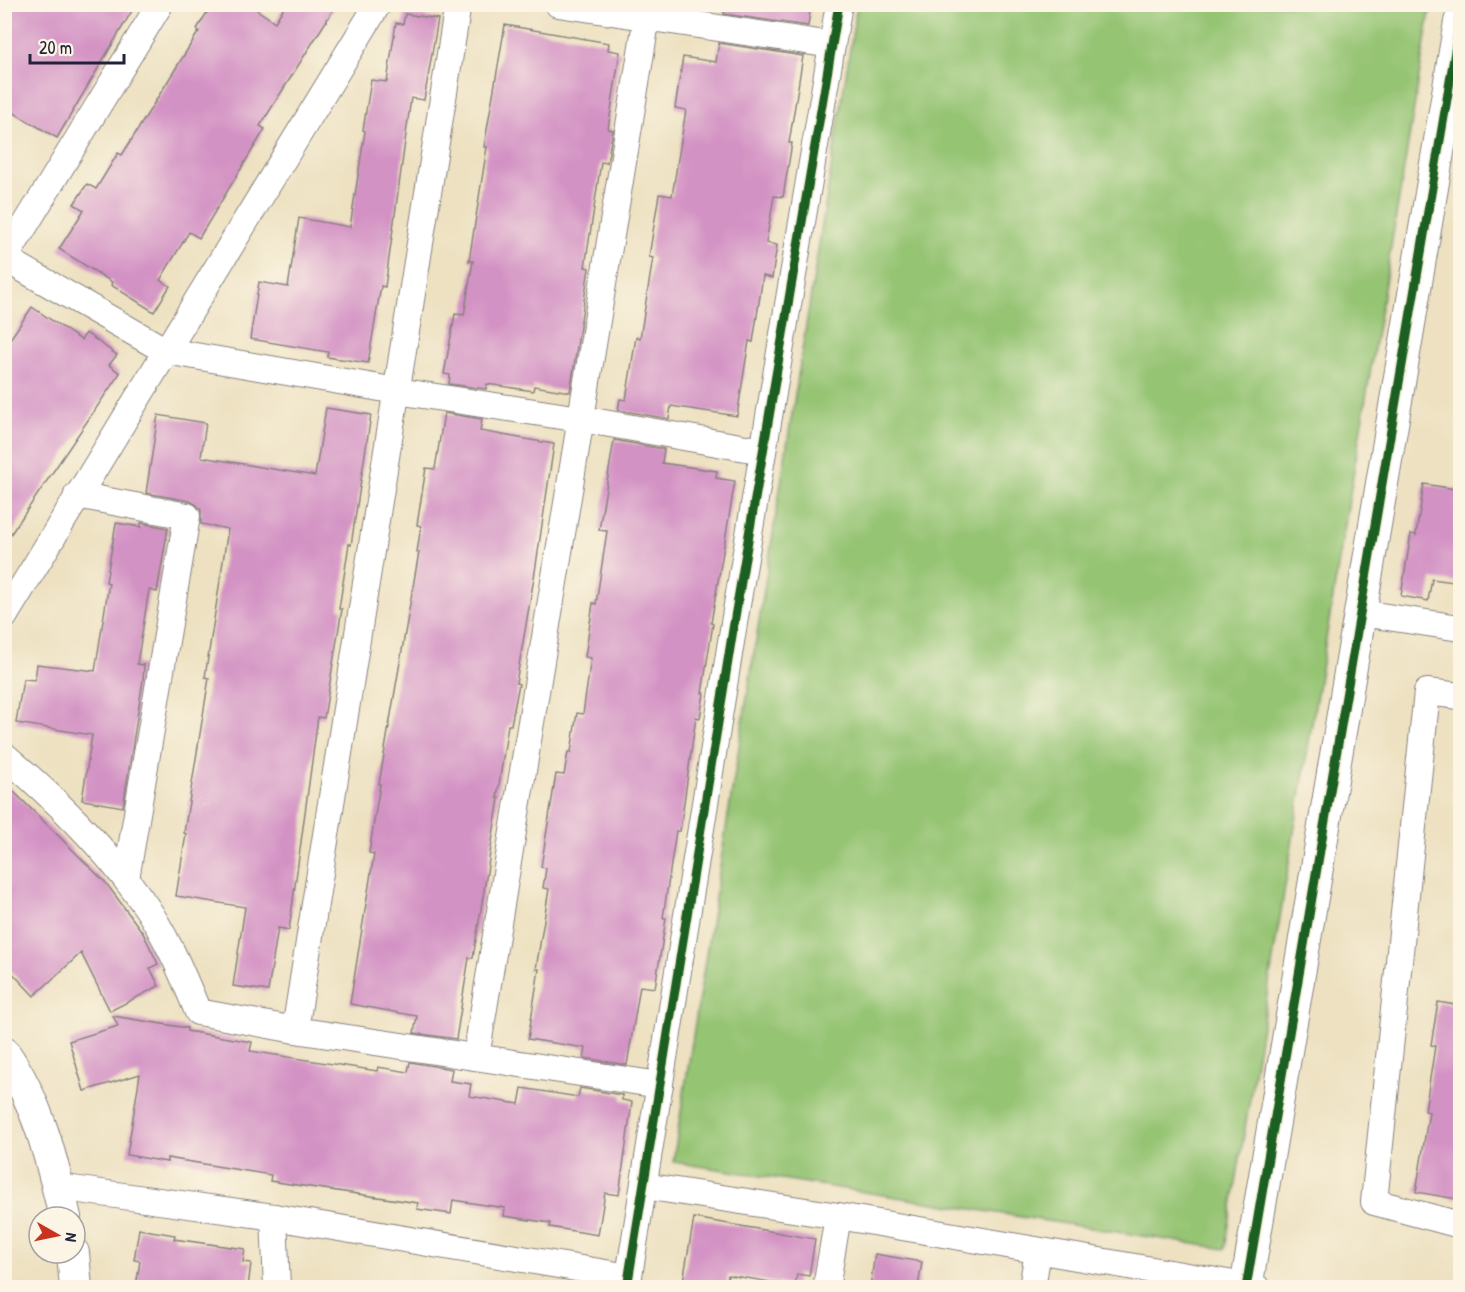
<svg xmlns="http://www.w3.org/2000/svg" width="1465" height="1292" viewBox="0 0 1465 1292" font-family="'Patrick Hand',sans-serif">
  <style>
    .green { fill: #95c473; stroke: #5c7357; stroke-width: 1.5 }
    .building { fill: #d392c4 }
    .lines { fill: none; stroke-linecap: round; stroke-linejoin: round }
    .minor-casing { stroke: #88827e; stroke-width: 28 }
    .tertiary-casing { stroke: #88827e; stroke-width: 34 }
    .minor { stroke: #fff; stroke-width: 26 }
    .tertiary { stroke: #fff; stroke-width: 32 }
    .cycleway-casing { stroke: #fcf5e5; stroke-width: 13 }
    .cycleway { stroke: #1b5e20; stroke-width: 9 }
  </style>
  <rect width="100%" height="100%" fill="#fcf5e5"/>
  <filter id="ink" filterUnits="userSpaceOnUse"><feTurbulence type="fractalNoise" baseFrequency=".0167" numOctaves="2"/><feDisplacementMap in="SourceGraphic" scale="12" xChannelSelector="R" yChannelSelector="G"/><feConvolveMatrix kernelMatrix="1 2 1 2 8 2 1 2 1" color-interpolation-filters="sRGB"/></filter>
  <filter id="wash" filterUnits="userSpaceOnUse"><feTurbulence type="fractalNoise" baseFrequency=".008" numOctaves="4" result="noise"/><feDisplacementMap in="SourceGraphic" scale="24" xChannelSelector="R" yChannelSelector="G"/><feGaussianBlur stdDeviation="1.35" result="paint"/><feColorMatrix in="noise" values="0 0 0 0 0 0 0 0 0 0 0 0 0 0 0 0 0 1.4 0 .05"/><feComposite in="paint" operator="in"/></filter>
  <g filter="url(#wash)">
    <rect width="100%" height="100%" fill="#ede1c1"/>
    <path class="green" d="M 857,5 L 1431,5 L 1225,1249 L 673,1162 Z"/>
    <g id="blocks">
      <g class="building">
        <path d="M 4,4 L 136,4 L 57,138 L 4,107 Z"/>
        <path d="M 212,4 L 248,4 L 275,22 L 286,4 L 337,4 L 260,126 L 265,129 L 199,238 L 189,232 L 160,280 L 170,286 L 154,312 L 111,285 L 112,282 L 59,249 L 84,210 L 74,204 L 87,184 L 96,189 L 118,153 L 122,155 L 199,31 L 197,29 Z"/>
        <path d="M 725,4 L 811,4 L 808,26 L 724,14 Z"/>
        <path d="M 405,14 L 438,19 L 424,100 L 411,98 L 385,287 L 381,286 L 368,363 L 327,357 L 328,352 L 250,339 L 259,282 L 288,287 L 299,218 L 350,227 L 365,131 L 363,130 L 371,80 L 387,82 L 396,23 L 403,24 Z"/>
        <path d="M 505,25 L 609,43 L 608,50 L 620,52 L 608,129 L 613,130 L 607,163 L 601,162 L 585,267 L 589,268 L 570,392 L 534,386 L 533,391 L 487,384 L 486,389 L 449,384 L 450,375 L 444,374 L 455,314 L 464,315 L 473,261 L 469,261 L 487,147 L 484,147 Z"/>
        <path d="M 719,43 L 803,56 L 789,143 L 792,143 L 783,197 L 774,196 L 766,243 L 777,245 L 772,278 L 763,276 L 753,342 L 749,341 L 737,416 L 671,406 L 669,419 L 618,410 L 620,399 L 626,400 L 636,337 L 640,338 L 653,258 L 649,257 L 659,194 L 672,196 L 686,110 L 675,108 L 683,57 L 716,62 Z"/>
        <path d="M 32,307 L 81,340 L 86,333 L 117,355 L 109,365 L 120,373 L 4,544 L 4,348 Z"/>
        <path d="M 326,408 L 371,415 L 351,545 L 349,544 L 339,609 L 342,609 L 324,718 L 318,717 L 289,930 L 278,928 L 268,991 L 233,986 L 245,907 L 176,896 L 186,834 L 184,833 L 209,678 L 205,677 L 228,529 L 201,524 L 201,510 L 197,505 L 190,501 L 146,493 L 158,415 L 206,423 L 201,457 L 315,476 Z"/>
        <path d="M 444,413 L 482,419 L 480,431 L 554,444 L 535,572 L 516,683 L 519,684 L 511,725 L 508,725 L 497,798 L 499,798 L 473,958 L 469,958 L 456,1039 L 414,1033 L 417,1016 L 350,1004 L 374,854 L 369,853 L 380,784 L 379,784 L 419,552 L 417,552 L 421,526 L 417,525 L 426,468 L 435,469 Z"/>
        <path d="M 614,440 L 664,449 L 662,463 L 717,471 L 716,478 L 735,481 L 711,623 L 713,624 L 702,693 L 704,693 L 700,718 L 696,717 L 680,831 L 676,831 L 663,918 L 666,918 L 655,988 L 640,986 L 627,1065 L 584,1058 L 586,1048 L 528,1039 L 539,969 L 536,969 L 549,889 L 543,888 L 546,868 L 541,867 L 556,774 L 564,775 L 568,752 L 571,752 L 577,713 L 583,714 L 591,658 L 585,657 L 593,603 L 596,604 L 607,531 L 599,530 Z"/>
        <path d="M 1424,484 L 1461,490 L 1461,583 L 1432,579 L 1428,601 L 1401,596 L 1411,534 L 1416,535 Z"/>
        <path d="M 116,523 L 141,527 L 141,523 L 168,528 L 157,592 L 149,590 L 137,664 L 144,665 L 143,680 L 123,807 L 82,800 L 92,735 L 16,723 L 23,679 L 35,680 L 37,664 L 95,671 L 109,583 L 106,582 Z"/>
        <path d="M 4,782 L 106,883 L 143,933 L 158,964 L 150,968 L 159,986 L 110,1011 L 81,953 L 34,996 L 4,964 Z"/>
        <path d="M 1438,1002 L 1461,1006 L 1461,1180 L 1457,1199 L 1416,1192 L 1429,1112 L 1425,1111 L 1435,1046 L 1431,1045 Z"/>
        <path d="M 113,1016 L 187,1028 L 187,1031 L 252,1042 L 250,1051 L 377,1071 L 378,1067 L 408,1072 L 410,1062 L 452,1069 L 450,1081 L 471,1084 L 469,1096 L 519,1104 L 522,1088 L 578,1097 L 580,1088 L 622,1095 L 622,1100 L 632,1102 L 619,1195 L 605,1193 L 598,1235 L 550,1227 L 550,1223 L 504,1216 L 505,1208 L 453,1200 L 451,1214 L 417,1209 L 418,1203 L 270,1181 L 271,1175 L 167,1158 L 167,1162 L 127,1155 L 140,1074 L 84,1091 L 69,1041 L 118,1026 Z"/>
        <path d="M 694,1218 L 815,1239 L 809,1276 L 797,1274 L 795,1286 L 728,1275 L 726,1287 L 682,1287 Z"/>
        <path d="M 139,1229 L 175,1235 L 174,1239 L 245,1249 L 243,1262 L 251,1263 L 248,1287 L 136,1287 L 140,1261 L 134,1260 Z"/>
        <path d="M 875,1254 L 922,1262 L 918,1287 L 870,1287 Z"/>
      </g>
    </g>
  </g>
  <g filter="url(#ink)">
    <use href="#blocks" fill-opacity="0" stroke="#88827e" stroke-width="1.5"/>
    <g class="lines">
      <g class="minor-casing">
        <g id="minor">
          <path d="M 558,4 L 832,45"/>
          <path d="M 4,258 L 166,351 L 397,391 L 587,420 L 763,451"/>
          <path d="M 4,260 L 160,4"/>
          <path d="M 77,495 L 187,516 L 126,879"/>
          <path d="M 1361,613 L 1460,628"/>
          <path d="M 4,617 L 378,4"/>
          <path d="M 1460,696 L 1427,692 L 1374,1202 L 1460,1225"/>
          <path d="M 4,755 C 54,798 102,844 140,898 C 165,932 182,973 198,1012 L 295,1030 L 660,1085"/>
          <path d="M 295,1030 L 458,4"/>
          <path d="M 476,1057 L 649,4"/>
          <path d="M 644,1186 L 838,1216 L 1257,1288"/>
          <path d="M 58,1187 L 274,1217 L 629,1277"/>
          <path d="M 274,1217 L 277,1288"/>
          <path d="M 627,1288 L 735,617 L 839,4"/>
          <path d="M 826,1288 L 838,1216"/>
          <path d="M 1032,1288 L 1038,1251"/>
        </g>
      </g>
      <g class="tertiary-casing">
        <g id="tertiary">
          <path d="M 4,1053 C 38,1101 52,1161 65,1217"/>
          <path d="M 73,1253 L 76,1288"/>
          <path d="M 1246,1288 L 1460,22"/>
        </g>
      </g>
      <use href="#minor" class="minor"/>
      <use href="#tertiary" class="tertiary"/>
      <g class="cycleway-casing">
        <g id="cycleway">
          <path d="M 627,1288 L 735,617 L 839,4"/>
          <path d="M 1246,1288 L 1460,22"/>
        </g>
      </g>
      <use href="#cycleway" class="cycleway"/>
    </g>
  </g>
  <rect width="1465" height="1292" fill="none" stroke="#fcf5e5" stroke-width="24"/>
  <g transform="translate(57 1235) rotate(99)"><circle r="28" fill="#fcf5e5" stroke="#a5a1a1" stroke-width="1.5"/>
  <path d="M0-4.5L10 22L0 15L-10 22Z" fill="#c8321e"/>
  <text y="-9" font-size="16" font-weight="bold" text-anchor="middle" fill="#22223b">N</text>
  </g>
  <path d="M30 54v9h94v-9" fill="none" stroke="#22223b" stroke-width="3"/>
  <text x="39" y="54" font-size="18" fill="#22223b" stroke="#fcf5e5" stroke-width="4.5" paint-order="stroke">20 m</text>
</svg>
